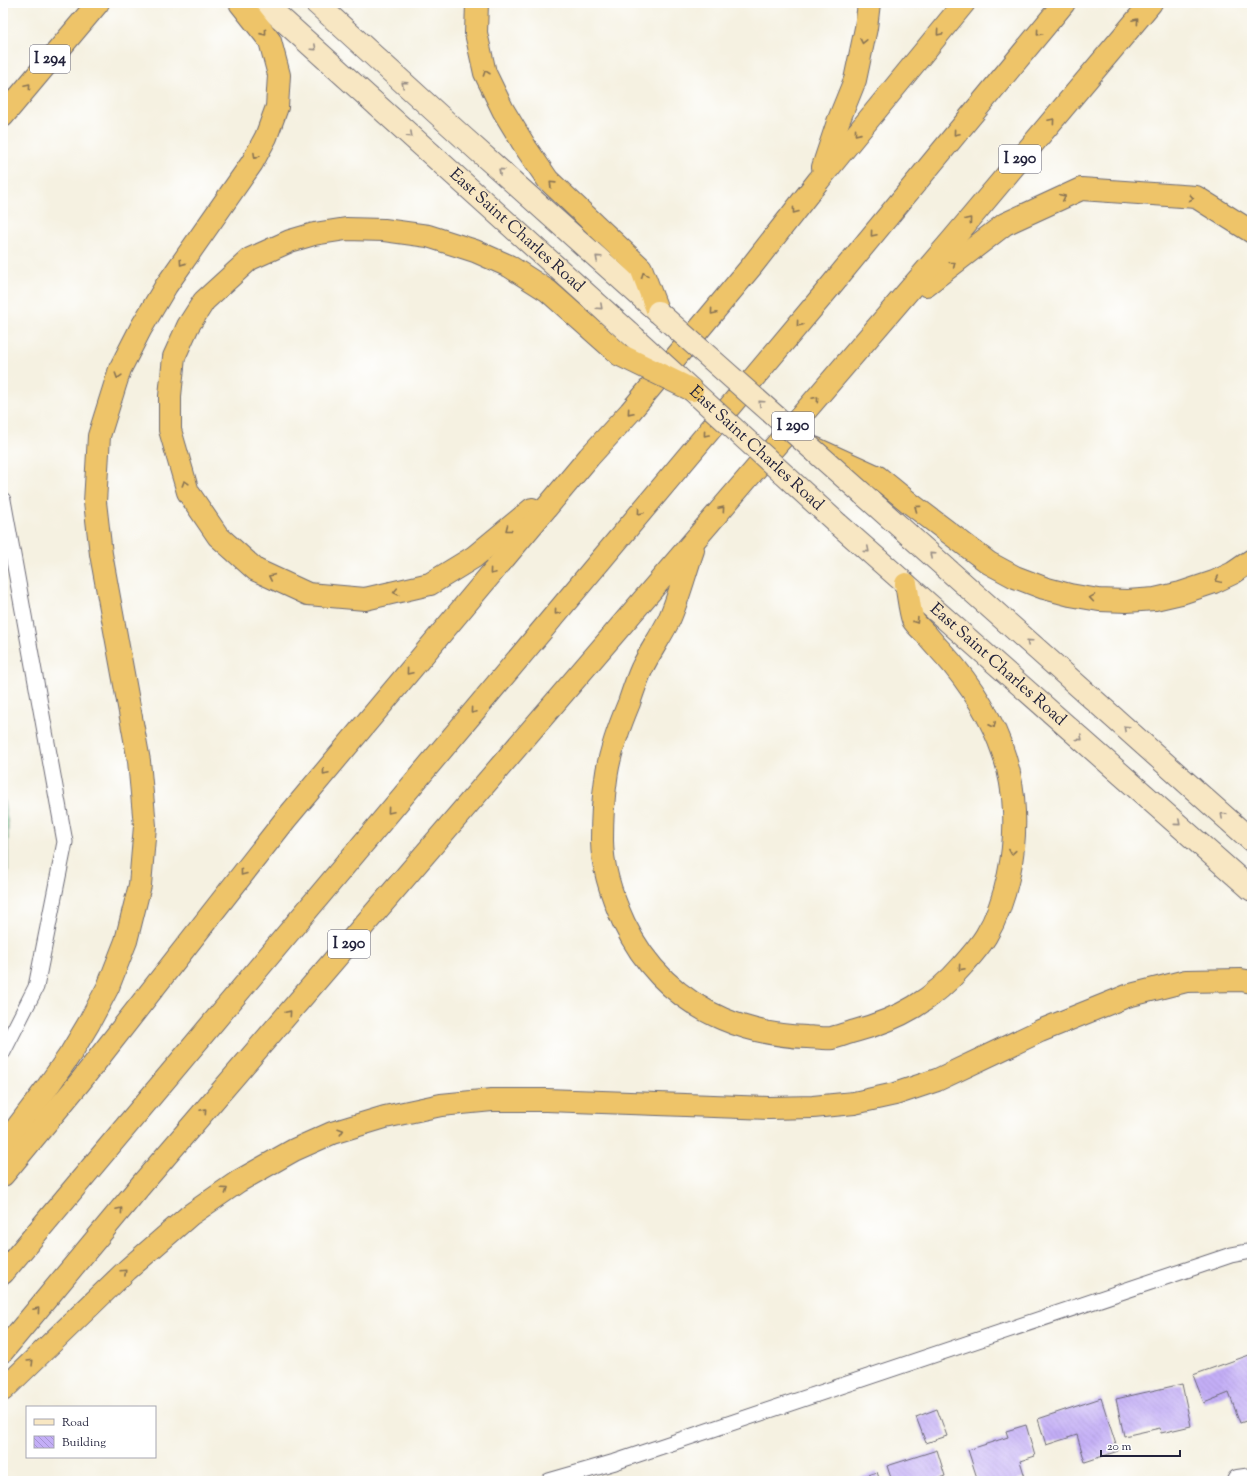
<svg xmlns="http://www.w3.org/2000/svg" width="1255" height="1484" viewBox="0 0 1255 1484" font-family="'Sorts Mill Goudy',serif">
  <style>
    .wetland { fill: url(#wetland-marsh); stroke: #507a68 }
    .building { fill: url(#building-back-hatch) }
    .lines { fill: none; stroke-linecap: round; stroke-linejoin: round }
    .service-casing { stroke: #6c6a75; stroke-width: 17 }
    .minor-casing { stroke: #6c6a75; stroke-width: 24 }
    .secondary-casing { stroke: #6c6a75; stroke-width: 24 }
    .motorway-casing { stroke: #6c6a75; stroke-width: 24 }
    .service { stroke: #fff; stroke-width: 15 }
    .minor { stroke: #fff; stroke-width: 22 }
    .secondary { stroke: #f8e7c3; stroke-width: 22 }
    .motorway { stroke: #eec469; stroke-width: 22 }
    .secondary-bridge-casing { stroke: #6c6a75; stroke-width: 24; stroke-linecap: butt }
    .motorway-bridge-casing { stroke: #6c6a75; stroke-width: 24; stroke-linecap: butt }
    .secondary-bridge { stroke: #f8e7c3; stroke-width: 22 }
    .motorway-bridge { stroke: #eec469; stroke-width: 22 }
    .oneway { stroke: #887352 }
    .oneway2 { stroke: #988e86 }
    .labels { text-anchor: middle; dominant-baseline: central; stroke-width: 4; stroke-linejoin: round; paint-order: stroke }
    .shield { fill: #fff; stroke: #646476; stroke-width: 1 }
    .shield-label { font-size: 16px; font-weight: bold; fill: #22223b }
    .street-label { font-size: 17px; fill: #22223b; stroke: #fff }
  </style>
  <defs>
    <pattern id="wetland-marsh" width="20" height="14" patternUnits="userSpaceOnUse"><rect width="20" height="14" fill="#7dd194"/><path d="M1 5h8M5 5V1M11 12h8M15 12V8" fill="none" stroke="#6cb380"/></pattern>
    <pattern id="building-back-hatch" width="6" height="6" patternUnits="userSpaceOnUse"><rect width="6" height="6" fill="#c3aef6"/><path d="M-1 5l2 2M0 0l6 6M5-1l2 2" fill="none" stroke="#a795d4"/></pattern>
  </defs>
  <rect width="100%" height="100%" fill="#fff"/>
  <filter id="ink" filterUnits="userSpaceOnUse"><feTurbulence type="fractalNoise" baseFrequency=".025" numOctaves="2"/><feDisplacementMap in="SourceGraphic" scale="8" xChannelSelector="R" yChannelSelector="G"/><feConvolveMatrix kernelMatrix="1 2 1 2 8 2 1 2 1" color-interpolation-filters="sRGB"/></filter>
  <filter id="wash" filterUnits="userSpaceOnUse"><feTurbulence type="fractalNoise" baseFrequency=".012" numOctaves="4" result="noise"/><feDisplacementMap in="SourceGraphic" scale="16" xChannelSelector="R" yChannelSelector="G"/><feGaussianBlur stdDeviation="0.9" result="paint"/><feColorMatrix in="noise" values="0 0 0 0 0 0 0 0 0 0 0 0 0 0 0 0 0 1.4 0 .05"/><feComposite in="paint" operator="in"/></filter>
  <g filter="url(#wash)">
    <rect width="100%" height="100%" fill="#f5f1e1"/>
    <path class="wetland" d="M 3,795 L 8,824 L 8,885 L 3,909 Z"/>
    <g id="blocks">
      <g class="building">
        <path d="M 1252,1354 L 1252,1419 L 1240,1423 L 1229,1393 L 1204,1403 L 1193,1375 Z"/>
        <path d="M 1182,1384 L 1191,1426 L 1161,1433 L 1160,1428 L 1124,1436 L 1116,1399 Z"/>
        <path d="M 1101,1398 L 1118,1451 L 1085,1462 L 1077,1435 L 1046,1445 L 1038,1419 Z"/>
        <path d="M 937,1409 L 947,1436 L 926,1443 L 916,1417 Z"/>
        <path d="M 1026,1425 L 1035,1456 L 1020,1461 L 1025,1477 L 1013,1481 L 978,1481 L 968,1450 L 1008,1437 L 1006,1431 Z"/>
        <path d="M 937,1450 L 945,1476 L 930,1481 L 892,1481 L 887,1466 Z"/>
        <path d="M 877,1472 L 880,1481 L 848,1481 Z"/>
      </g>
    </g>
  </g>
  <g filter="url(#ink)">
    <use href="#blocks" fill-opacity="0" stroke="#6c6a75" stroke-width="1"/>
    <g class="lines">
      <g class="service-casing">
        <g id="service">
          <path d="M 3,500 L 65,842 L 36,987 L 3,1052"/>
          <path d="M 549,1481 L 615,1462 L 1231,1255 L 1252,1251"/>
        </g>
      </g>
      <g class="minor-casing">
        <path id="minor" d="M 1238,1481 L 1252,1479"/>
      </g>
      <g class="secondary-casing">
        <g id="secondary">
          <path id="s1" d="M 264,3 L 635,338"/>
          <path d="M 316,3 L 464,138 L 658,312"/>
          <path d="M 863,494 L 1252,841"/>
          <path id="s2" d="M 838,524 L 1252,890"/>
        </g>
      </g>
      <g class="motorway-casing">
        <g id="motorway">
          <path d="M 477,3 L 476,33 L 485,73 L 503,110 L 526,148 L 548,180 L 641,268 L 658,312"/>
          <path d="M 3,116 L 98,3"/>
          <path d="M 823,167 L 838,122 L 855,80 L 866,28 L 869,3"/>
          <path d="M 926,285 L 1005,224 L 1081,189 L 1196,197 L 1252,232"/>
          <path d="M 814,448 L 878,477 L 911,504 L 989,563 L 1015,577 L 1044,588 L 1070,595 L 1099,600 L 1127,601 L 1155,599 L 1181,593 L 1214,582 L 1233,573 L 1252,560"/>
          <path d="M 532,509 L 474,557 L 430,584 L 365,599 L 308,594 L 256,570 L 218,536 L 188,492 L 170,430 L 170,396 L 174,357 L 188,326 L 204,301 L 250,259 L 290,241 L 314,234 L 346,229 L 384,230 L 428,236 L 475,251 L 509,266 L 548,291 L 620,355"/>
          <path d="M 693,550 C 685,573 679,597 669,620 C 661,636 650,652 642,668 C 637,679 633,691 629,703 C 619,727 609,753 606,779 C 603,799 602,820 602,840 C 602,867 613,899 624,923 C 645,967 679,1000 723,1019 C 751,1031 777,1036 807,1037 C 815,1037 824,1039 832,1038 C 839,1036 848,1033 855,1031 C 900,1019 933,1000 963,965 C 971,956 980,946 986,936 C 1007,901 1016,851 1014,811 C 1012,756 988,708 954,666 C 945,655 935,645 926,634 C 922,630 916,625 913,620 C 910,613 908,593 906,584"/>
          <path d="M 3,1146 L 46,1089 L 71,1053 L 89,1023 L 108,987 L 126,941 L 140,885 L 145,826 L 139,761 L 101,554 L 95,502 L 99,436 L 120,369 L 141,328 L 166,286 L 252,163 L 266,137 L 277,107 L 279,75 L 270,41 L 240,3"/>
          <path d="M 3,1175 L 80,1082 L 285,820 L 589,457 L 630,412 L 751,267 L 819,180 L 964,3"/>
          <path d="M 3,1273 L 824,294 L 1064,3"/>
          <path d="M 3,1351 L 141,1185 L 953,239 L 1151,3"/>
          <path d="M 3,1390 L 127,1270 L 190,1215 L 239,1181 L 294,1150 L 332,1133 L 385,1117 L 441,1105 L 492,1100 L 546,1100 L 769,1108 L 813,1107 L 854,1103 L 895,1094 L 937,1080 L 1040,1031 L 1127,996 L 1186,981 L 1241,980 L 1252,982"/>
        </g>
      </g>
      <use href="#service" class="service"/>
      <use href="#minor" class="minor"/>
      <use href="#secondary" class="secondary"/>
      <use href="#motorway" class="motorway"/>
      <g class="secondary-bridge-casing">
        <g id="secondary-bridge">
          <path d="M 658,312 L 863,494"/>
          <path id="s3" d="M 635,338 L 838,524"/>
        </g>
      </g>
      <g class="motorway-bridge-casing">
        <path id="motorway-bridge" d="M 620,355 L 692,390"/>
      </g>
      <use href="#secondary-bridge" class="secondary-bridge"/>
      <use href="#motorway-bridge" class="motorway-bridge"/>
    </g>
    <defs><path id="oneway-chevron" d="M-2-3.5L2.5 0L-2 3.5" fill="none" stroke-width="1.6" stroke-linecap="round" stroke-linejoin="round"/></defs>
    <g class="oneway">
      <use href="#oneway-chevron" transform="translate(1136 21) rotate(-50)"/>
      <use href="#oneway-chevron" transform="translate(264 33) rotate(51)"/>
      <use href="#oneway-chevron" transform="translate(939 33) rotate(130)"/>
      <use href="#oneway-chevron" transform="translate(1039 33) rotate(130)"/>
      <use href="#oneway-chevron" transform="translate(863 41) rotate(102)"/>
      <use href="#oneway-chevron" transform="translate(486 73) rotate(-109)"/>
      <use href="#oneway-chevron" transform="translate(28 86) rotate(-50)"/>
      <use href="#oneway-chevron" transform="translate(1052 121) rotate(-50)"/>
      <use href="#oneway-chevron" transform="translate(857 133) rotate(129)"/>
      <use href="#oneway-chevron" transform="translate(956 133) rotate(130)"/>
      <use href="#oneway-chevron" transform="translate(256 156) rotate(119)"/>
      <use href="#oneway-chevron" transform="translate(552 184) rotate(-136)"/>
      <use href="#oneway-chevron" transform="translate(1063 197) rotate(-25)"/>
      <use href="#oneway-chevron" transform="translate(1191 198) rotate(9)"/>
      <use href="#oneway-chevron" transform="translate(795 211) rotate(128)"/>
      <use href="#oneway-chevron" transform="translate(969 220) rotate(-50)"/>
      <use href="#oneway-chevron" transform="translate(873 234) rotate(130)"/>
      <use href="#oneway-chevron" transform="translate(182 263) rotate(125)"/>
      <use href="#oneway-chevron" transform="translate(953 264) rotate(-38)"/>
      <use href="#oneway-chevron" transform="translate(644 275) rotate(-111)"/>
      <use href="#oneway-chevron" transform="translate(713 312) rotate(130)"/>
      <use href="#oneway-chevron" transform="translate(799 324) rotate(130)"/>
      <use href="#oneway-chevron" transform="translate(118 376) rotate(107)"/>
      <use href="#oneway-chevron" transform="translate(816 399) rotate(-49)"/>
      <use href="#oneway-chevron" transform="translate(630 412) rotate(131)"/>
      <use href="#oneway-chevron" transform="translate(706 434) rotate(130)"/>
      <use href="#oneway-chevron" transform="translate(185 483) rotate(-107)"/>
      <use href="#oneway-chevron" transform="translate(917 508) rotate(-144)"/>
      <use href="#oneway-chevron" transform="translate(722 509) rotate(-49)"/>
      <use href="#oneway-chevron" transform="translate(640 512) rotate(130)"/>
      <use href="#oneway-chevron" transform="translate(508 529) rotate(142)"/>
      <use href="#oneway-chevron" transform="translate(492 572) rotate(130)"/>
      <use href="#oneway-chevron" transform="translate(271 577) rotate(-155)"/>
      <use href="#oneway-chevron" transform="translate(1218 580) rotate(155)"/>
      <use href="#oneway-chevron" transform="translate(396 592) rotate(168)"/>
      <use href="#oneway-chevron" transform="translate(1092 598) rotate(-171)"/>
      <use href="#oneway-chevron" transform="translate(557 612) rotate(130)"/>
      <use href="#oneway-chevron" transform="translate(916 621) rotate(58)"/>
      <use href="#oneway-chevron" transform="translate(409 672) rotate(130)"/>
      <use href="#oneway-chevron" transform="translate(473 711) rotate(130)"/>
      <use href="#oneway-chevron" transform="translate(993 725) rotate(64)"/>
      <use href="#oneway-chevron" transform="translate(325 772) rotate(130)"/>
      <use href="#oneway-chevron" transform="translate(390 811) rotate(130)"/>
      <use href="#oneway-chevron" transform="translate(1012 852) rotate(99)"/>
      <use href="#oneway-chevron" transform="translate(243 873) rotate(128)"/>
      <use href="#oneway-chevron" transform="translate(961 968) rotate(131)"/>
      <use href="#oneway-chevron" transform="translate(289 1013) rotate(-49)"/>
      <use href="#oneway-chevron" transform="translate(204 1111) rotate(-49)"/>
      <use href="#oneway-chevron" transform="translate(341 1131) rotate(-18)"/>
      <use href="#oneway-chevron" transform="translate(225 1190) rotate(-35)"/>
      <use href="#oneway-chevron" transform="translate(120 1210) rotate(-50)"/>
      <use href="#oneway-chevron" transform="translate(124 1272) rotate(-43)"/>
      <use href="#oneway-chevron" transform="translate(37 1310) rotate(-50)"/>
      <use href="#oneway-chevron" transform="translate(31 1362) rotate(-45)"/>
    </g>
    <g class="oneway2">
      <use href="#oneway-chevron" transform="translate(314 48) rotate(42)"/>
      <use href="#oneway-chevron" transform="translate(404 84) rotate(-138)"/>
      <use href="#oneway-chevron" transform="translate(410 135) rotate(42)"/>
      <use href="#oneway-chevron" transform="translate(501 171) rotate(-138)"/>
      <use href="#oneway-chevron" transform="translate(598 258) rotate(-138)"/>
      <use href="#oneway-chevron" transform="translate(600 307) rotate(42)"/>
      <use href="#oneway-chevron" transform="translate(761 403) rotate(-138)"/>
      <use href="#oneway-chevron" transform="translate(867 550) rotate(41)"/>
      <use href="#oneway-chevron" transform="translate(932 555) rotate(-138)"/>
      <use href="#oneway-chevron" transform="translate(1029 642) rotate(-138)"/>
      <use href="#oneway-chevron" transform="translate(1126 728) rotate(-138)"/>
      <use href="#oneway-chevron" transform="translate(1080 738) rotate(41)"/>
      <use href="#oneway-chevron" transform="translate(1223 815) rotate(-138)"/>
      <use href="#oneway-chevron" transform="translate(1178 823) rotate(41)"/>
    </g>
  </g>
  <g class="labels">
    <g class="shield">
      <rect x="30" y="45" width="40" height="28" rx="3"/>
      <rect x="999" y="145" width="42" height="28" rx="3"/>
      <rect x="772" y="412" width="42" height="28" rx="3"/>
      <rect x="328" y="930" width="42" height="28" rx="3"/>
    </g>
    <g class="shield-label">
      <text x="50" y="59">I 294</text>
      <text x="1020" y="159">I 290</text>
      <text x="793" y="426">I 290</text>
      <text x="349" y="944">I 290</text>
    </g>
    <g class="street-label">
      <text stroke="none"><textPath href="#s1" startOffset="340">East Saint Charles Road</textPath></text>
      <text stroke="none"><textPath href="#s3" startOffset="164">East Saint Charles Road</textPath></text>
      <text stroke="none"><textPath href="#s2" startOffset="213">East Saint Charles Road</textPath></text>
    </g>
  </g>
  <rect width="1255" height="1484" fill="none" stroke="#fff" stroke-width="16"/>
  <rect x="26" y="1406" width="130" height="52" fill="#ffffff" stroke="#a7a7b1"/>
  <rect x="34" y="1419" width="20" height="6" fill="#f8e7c3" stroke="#a7a7b1"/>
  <text x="62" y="1426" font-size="12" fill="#22223b">Road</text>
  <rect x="34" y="1436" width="20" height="12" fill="url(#building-back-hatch)" stroke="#a7a7b1"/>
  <text x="62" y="1446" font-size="12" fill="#22223b">Building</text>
  <path d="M1101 1450v6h79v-6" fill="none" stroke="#22223b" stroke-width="2"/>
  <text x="1107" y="1450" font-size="12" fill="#22223b" stroke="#ffffff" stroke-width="3" paint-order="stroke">20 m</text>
</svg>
